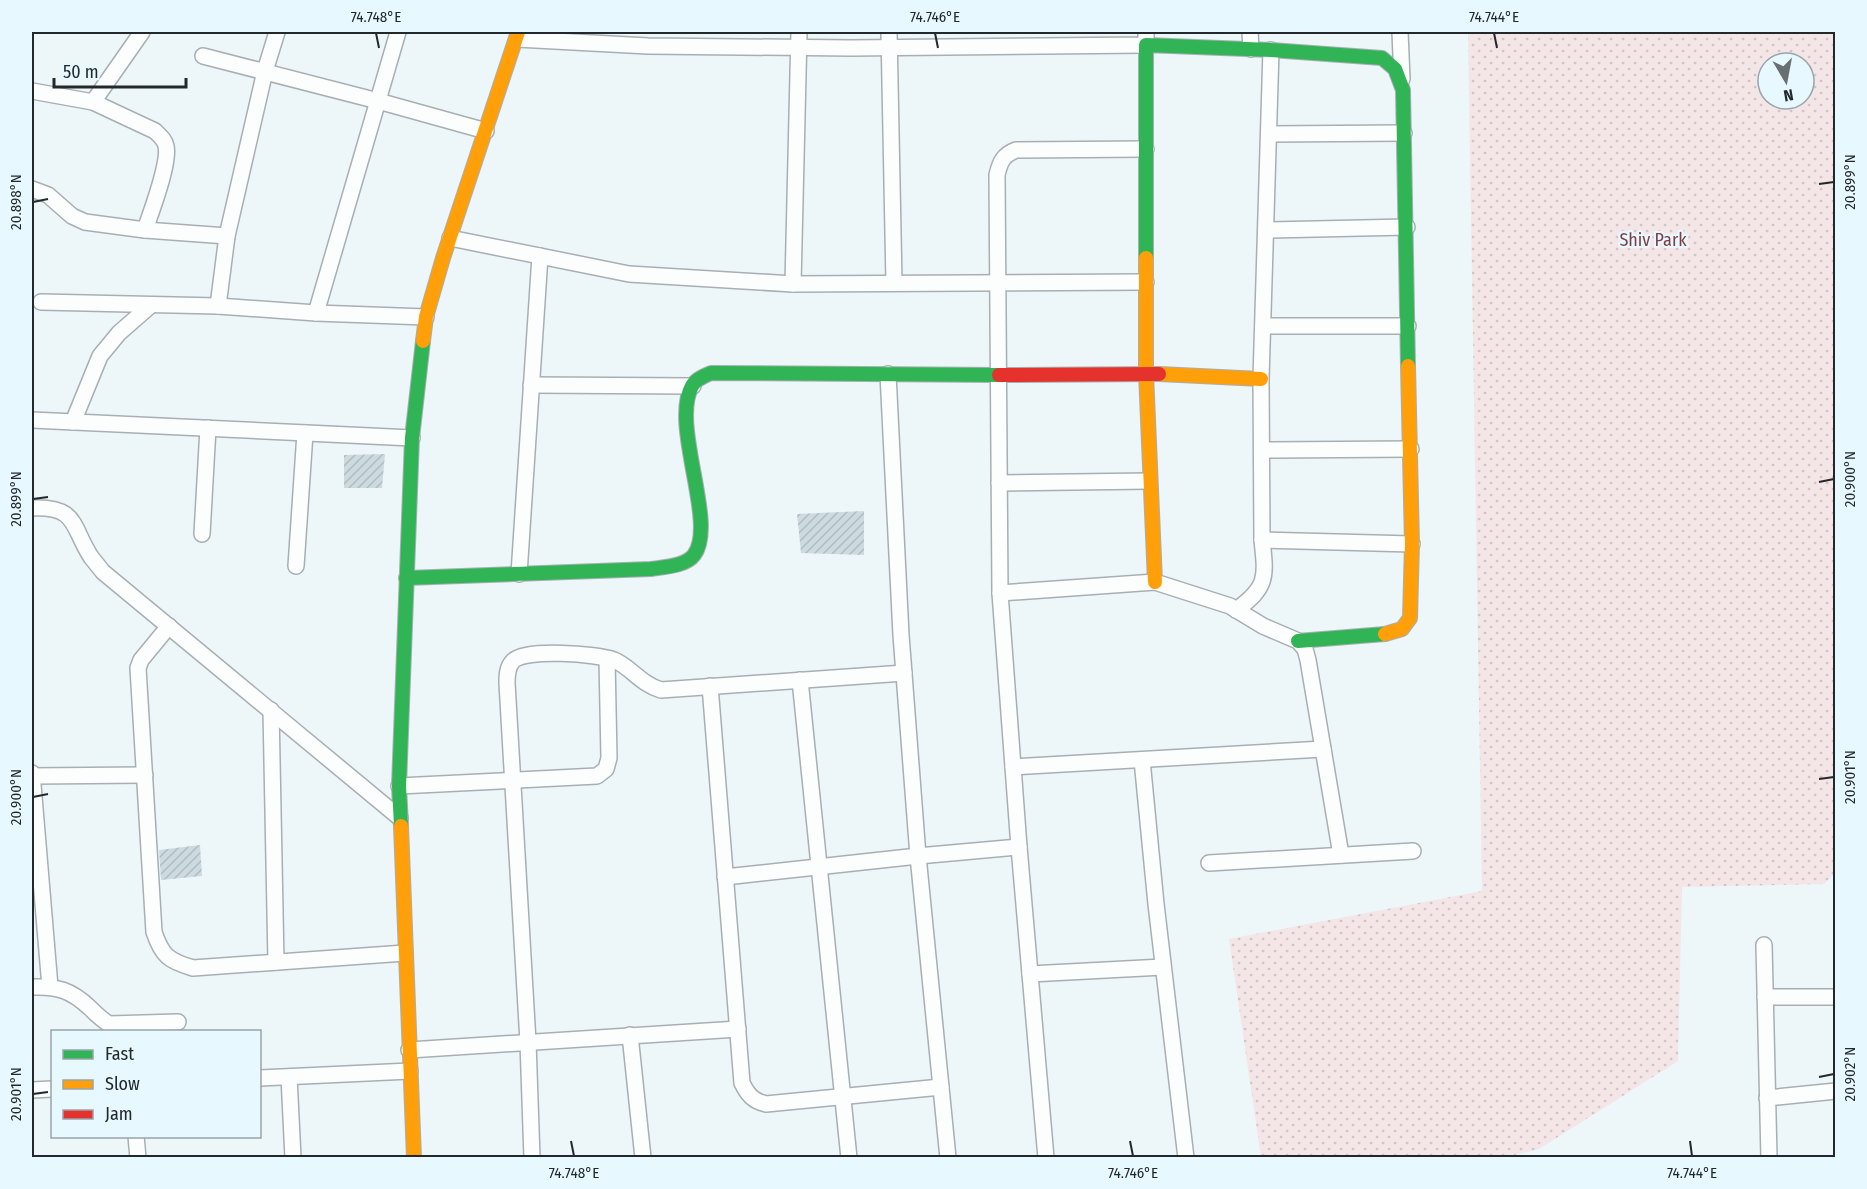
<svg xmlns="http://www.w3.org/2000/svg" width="1867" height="1189" viewBox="0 0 1867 1189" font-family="'Fira Sans Condensed',sans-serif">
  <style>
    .green { fill: url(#green-dots); fill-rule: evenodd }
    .building { fill: url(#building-hatch) }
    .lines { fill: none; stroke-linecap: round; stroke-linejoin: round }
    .street-casing { stroke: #a8afb2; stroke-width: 18 }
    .fast-casing { stroke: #a8afb2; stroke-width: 16 }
    .slow-casing { stroke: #a8afb2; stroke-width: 16 }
    .jam-casing { stroke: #a8afb2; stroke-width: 16 }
    .street { stroke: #fcfefe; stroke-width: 15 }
    .fast { stroke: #30b455; stroke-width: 14 }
    .slow { stroke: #ff9f0a; stroke-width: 14 }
    .jam { stroke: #e5322d; stroke-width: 14 }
    .ticks { fill: none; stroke: #22282b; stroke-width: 2 }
    .labels { text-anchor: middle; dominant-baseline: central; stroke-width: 4.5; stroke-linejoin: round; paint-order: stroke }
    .park-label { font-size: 18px; fill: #813d44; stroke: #e7f8ff }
    .neatline { fill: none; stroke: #22282b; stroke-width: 2 }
    .ticks-label { font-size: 15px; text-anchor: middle; fill: #22282b }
  </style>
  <defs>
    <pattern id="green-dots" width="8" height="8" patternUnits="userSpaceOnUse" patternTransform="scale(1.5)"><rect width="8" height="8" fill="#f4e5e7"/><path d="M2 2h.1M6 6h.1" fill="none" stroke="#d1c4c6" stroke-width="1.8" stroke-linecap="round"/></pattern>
    <pattern id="building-hatch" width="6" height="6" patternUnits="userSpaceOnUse" patternTransform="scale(1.5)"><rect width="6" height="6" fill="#cddbe1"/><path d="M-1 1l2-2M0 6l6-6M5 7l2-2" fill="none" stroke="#b0bcc1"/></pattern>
  </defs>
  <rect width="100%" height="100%" fill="#edf6f9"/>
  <path class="green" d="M 1468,32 L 1835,32 L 1835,873 L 1824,884 L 1682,887 L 1678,1061 L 1539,1149 L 1503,1158 L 1261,1157 L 1229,939 L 1482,891 ZM 1768,63 L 1804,63 L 1804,99 L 1768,99 Z"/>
  <g class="building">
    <path d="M 385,454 L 382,488 L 344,488 L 344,455 Z"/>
    <path d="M 864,511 L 864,555 L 801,553 L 797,514 Z"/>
    <path d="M 200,845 L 202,876 L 161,880 L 159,850 Z"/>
  </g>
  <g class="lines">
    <g class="street-casing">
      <g id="street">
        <path d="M 889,32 L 894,283"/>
        <path d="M 1250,32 L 1251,49"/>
        <path d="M 1400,32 L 1402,79"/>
        <path d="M 517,39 L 648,46 L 851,48 L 1146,45 L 1146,32"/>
        <path d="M 203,56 L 378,101 L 486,131"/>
        <path d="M 32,91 L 93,102 L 155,131 C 160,136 165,140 166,146 C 170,163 151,212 145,230"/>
        <path d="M 93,102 L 142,32"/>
        <path d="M 1269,134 L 1404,133"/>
        <path d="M 32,189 L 48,195 L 72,216 L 85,222 L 145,230 L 227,236"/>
        <path d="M 1266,230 L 1407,227"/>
        <path d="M 450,238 L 629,274 L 793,284 L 1146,282"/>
        <path d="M 793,284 L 799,32"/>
        <path d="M 41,302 L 218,306 L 316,313 L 426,317"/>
        <path d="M 218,306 L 227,236 L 265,71 L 277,32"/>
        <path d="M 316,313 L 398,32"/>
        <path d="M 1263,326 L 1408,326"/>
        <path d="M 888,374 L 901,635 L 918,856 L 948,1158"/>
        <path d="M 531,385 L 693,386"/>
        <path d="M 32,420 L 412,438"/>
        <path d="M 73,422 L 100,356 L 119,333 L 151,305"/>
        <path d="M 1262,450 L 1411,449"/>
        <path d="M 999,483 L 1149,481"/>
        <path d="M 32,508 C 78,506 71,526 91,557 C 95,562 99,567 103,572 L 400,818"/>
        <path d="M 202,534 L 208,428"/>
        <path d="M 1262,540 L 1412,544"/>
        <path d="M 296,566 L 305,433"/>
        <path d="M 519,574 L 540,256"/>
        <path d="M 1000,593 L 1155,582 L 1230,606 L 1263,626 L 1298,641 L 1305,649 L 1308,660 L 1341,855"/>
        <path d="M 1236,610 C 1268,587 1266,577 1262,540 L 1261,379 L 1271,50"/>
        <path d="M 169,626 L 141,660 L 138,668 L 154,932 C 162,956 169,961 193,968 L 405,953"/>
        <path d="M 800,680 L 849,1158"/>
        <path d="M 710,686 L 742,1083 C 748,1095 753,1101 766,1104 L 941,1087"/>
        <path d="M 271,710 L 276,962"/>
        <path d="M 1142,760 L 1156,904 L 1186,1158"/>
        <path d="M 1013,767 L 1323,749"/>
        <path d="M 32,773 L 50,987"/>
        <path d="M 32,776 L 145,775"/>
        <path d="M 399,786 L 597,776 L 606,769 L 609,758 L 607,659"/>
        <path d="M 1209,863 L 1413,851"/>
        <path d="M 725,877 L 918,856 L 1019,847"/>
        <path d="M 1764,945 L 1769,1158"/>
        <path d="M 1030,974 L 1163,967"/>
        <path d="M 32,987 C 57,986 71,990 90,1008 C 97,1015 101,1019 109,1024 L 178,1022"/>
        <path d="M 1765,997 L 1836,997"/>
        <path d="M 630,1035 L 643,1158"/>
        <path d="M 409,1050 L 738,1029"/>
        <path d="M 289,1077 L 293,1158"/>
        <path d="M 260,1078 L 410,1071"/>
        <path d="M 32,1090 L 52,1089"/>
        <path d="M 1767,1098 L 1836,1091"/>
        <path d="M 136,1136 L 138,1158"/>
        <path d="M 532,1158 L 528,1042 L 507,683 C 507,676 507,667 513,661 C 525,648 597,654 614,660 C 631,667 639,683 661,690 L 904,673"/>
        <path d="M 1046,1158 L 1019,847 L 1000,593 L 997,175 C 1000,162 1003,155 1016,150 L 1146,149"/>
      </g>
    </g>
    <g class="fast-casing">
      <g id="fast">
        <path d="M 1146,258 L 1146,45 L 1271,50 L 1382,58 L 1395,69 L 1403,90 L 1408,366"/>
        <path d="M 406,578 L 651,569 C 664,567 686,566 694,555 C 718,524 670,425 692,386 C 696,379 704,376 711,373 L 999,375"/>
        <path d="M 1298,641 L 1385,634"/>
        <path d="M 401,826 L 399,786 L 412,438 L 423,341"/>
      </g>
    </g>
    <g class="slow-casing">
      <g id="slow">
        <path d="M 1146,258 L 1146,373 L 1155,582"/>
        <path d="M 423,341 L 426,317 L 443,258 L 518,32"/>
        <path d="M 1159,374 L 1261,379"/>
        <path d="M 1385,634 L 1402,629 L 1410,618 L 1412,544 L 1408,366"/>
        <path d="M 401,826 L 414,1158"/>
      </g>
    </g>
    <g class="jam-casing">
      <path id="jam" d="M 999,375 L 1159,374"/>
    </g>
    <use href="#street" class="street"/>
    <use href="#fast" class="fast"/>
    <use href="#slow" class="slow"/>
    <use href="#jam" class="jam"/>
  </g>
  <path class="ticks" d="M 376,33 L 379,48M 935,33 L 938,48M 1494,33 L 1497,48M 1819,184 L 1834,182M 33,202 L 48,199M 1819,482 L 1834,479M 33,499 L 48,497M 1819,779 L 1834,777M 33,797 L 48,794M 1819,1077 L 1834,1074M 33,1094 L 48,1092M 571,1141 L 574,1156M 1130,1141 L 1133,1156M 1690,1141 L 1692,1156"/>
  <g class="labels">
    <g class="park-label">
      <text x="1653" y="240">Shiv Park</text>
    </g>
  </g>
  <rect width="1867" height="1189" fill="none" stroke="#e7f8ff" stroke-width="66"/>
  <rect x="51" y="1030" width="210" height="108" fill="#e7f8ff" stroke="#98a5aa" stroke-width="1.5"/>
  <rect x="63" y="1050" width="30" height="9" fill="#30b455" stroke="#98a5aa" stroke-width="1.5"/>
  <text x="105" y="1060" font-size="18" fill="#22282b">Fast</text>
  <rect x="63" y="1080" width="30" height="9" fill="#ff9f0a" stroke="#98a5aa" stroke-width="1.5"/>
  <text x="105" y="1090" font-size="18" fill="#22282b">Slow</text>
  <rect x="63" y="1110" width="30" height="9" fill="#e5322d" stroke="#98a5aa" stroke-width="1.5"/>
  <text x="105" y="1120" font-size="18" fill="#22282b">Jam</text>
  <g transform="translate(1786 81) rotate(170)"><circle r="28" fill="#e7f8ff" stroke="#98a5aa" stroke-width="1.5"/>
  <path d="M0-4.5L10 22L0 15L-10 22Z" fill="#697073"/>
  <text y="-9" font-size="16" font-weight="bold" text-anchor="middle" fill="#22282b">N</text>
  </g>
  <path d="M54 78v9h132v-9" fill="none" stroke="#22282b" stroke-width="3"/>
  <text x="63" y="78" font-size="18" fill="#22282b" stroke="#e7f8ff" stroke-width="4.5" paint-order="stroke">50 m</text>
  <rect x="33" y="33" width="1801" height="1123" class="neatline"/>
  <g class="ticks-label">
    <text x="376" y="22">74.748°E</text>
    <text x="935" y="22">74.746°E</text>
    <text x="1494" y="22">74.744°E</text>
    <text transform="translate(1850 182) rotate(-90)" y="5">20.899°N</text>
    <text transform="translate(16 202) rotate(-90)" y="5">20.898°N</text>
    <text transform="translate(1850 479) rotate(-90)" y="5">20.900°N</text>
    <text transform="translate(16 499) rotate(-90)" y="5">20.899°N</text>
    <text transform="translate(1850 777) rotate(-90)" y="5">20.901°N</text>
    <text transform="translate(16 797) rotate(-90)" y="5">20.900°N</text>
    <text transform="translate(1850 1074) rotate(-90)" y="5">20.902°N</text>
    <text transform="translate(16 1094) rotate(-90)" y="5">20.901°N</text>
    <text x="574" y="1178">74.748°E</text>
    <text x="1133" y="1178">74.746°E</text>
    <text x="1692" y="1178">74.744°E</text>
  </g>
</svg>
